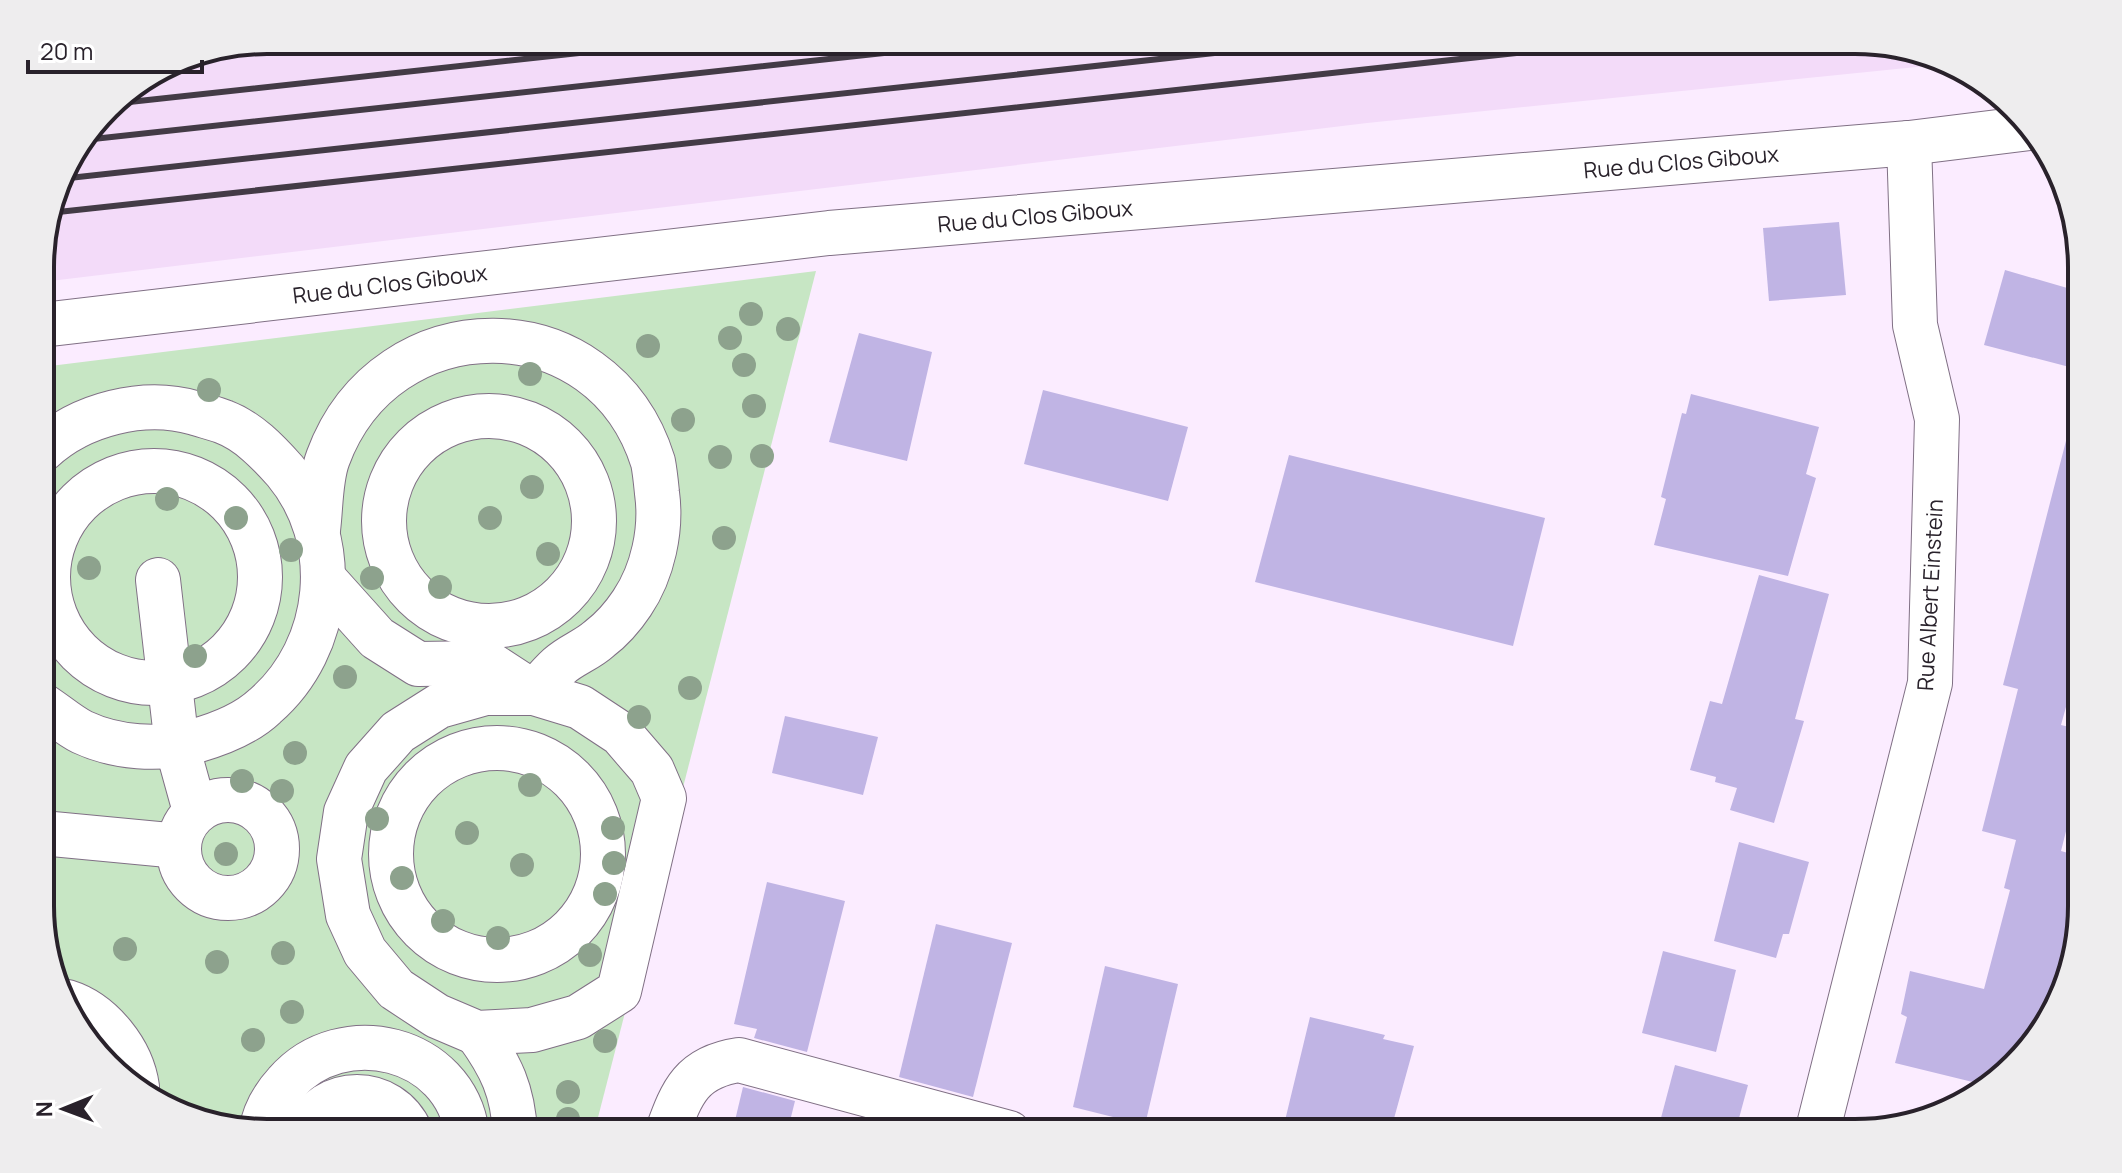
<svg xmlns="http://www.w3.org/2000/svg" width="2122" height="1173" viewBox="0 0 2122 1173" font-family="Manrope,sans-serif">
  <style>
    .built { fill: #f3dbf9 }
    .green { fill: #c7e6c4 }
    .building { fill: #c0b4e4 }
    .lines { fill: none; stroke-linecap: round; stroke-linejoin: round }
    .minor-casing { stroke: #807085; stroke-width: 46 }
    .minor { stroke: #fff; stroke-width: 44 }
    .rail { stroke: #433b46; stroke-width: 6 }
    .tree { fill: #8da28d }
    .labels { text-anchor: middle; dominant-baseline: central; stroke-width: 6; stroke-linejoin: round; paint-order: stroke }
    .street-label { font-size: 22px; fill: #29222b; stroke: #fff }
    .rim { fill: none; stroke: #29222b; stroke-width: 4 }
  </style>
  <rect width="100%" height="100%" fill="#fbecff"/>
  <path class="built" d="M 379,40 L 1855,40 L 1946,64 L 1367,123 L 42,282 L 42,238 L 64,166 L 117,97 L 173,62 Z"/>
  <path class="green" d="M 816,271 L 594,1133 L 267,1133 L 154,1103 L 79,1032 L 42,935 L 42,367 Z"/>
  <g class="building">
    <path d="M 1839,222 L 1846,295 L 1769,301 L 1763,228 Z"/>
    <path d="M 2005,270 L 2081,292 L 2081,370 L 1984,345 Z"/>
    <path d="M 859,333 L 932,352 L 907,461 L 829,442 Z"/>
    <path d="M 1043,390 L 1188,427 L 1168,501 L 1024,464 Z"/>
    <path d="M 1691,394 L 1819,427 L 1806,474 L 1816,478 L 1788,576 L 1654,545 L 1666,499 L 1661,497 L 1682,413 L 1686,414 Z"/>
    <path d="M 2067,437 L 2082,439 L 2082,649 L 2061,725 L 2082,730 L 2082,768 L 2061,851 L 2082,857 L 2082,884 L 2059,973 L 2065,975 L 2053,1017 L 1989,1086 L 1895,1063 L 1907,1017 L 1901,1014 L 1910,971 L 1984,989 L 2010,890 L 2004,888 L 2016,840 L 1982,831 L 2018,689 L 2003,685 Z"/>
    <path d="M 1289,455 L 1545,518 L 1513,646 L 1255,582 Z"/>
    <path d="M 1759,575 L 1829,594 L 1795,719 L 1804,721 L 1774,823 L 1730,810 L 1737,788 L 1715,782 L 1716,777 L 1690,770 L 1710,701 L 1722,704 Z"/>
    <path d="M 785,716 L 878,737 L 863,795 L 772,773 Z"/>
    <path d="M 1739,842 L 1809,862 L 1789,934 L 1783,934 L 1776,958 L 1714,941 Z"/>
    <path d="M 767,882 L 845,901 L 807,1052 L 754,1038 L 757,1029 L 734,1024 Z"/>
    <path d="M 936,924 L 1012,943 L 973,1097 L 899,1077 Z"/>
    <path d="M 1663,951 L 1736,970 L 1716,1052 L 1642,1033 Z"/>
    <path d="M 1105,966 L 1178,984 L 1145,1125 L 1073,1107 Z"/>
    <path d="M 1310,1017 L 1385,1035 L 1383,1039 L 1414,1046 L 1390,1133 L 1282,1133 Z"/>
    <path d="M 1675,1065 L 1748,1085 L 1735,1133 L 1657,1133 Z"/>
    <path d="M 743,1087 L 795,1101 L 787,1133 L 732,1133 Z"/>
  </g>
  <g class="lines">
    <g class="minor-casing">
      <g id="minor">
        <path d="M 42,325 L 829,233 L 1909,143 L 2030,128"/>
        <circle cx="489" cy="521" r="105"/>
        <path d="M 42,450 C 81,414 144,398 195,413 C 204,416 215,418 224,422 C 248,431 268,452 285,471 C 343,540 333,647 265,706 C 246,724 220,734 195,741 C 160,751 116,748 82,732 C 68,725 55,713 42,705"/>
        <circle cx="154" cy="577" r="106"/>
        <path d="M 318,530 C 321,507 320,479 328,458 C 386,301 603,301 653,462 C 655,472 656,483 657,493 C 662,529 653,572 632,603 C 624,615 611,630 599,639 C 587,650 571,655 559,666 C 550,674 542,684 534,693 L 488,663 L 418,664 L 377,638 L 324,579"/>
        <path d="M 158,580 L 177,746 L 195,811"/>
        <path d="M 485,693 L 534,693 L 580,707 L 621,734 L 652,770 L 664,798 L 619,991 L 578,1017 L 532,1030 L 477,1033 L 437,1016 L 396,989 L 365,952 L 348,915 L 339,859 L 346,812 L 366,768 L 398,732 L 439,706 Z"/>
        <circle cx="497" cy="854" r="106"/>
        <circle cx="228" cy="849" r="49"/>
        <path d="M 42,833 L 179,846"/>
        <path d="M 67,1002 C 102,1013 132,1051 137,1087"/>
        <path d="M 477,1033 C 501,1066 513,1091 515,1133"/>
        <path d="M 261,1132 C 264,1113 274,1096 286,1083 C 342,1019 455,1046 467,1133"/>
        <path d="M 303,1133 C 324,1085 390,1085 411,1133"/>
        <path d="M 667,1133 C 682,1091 692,1067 739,1060 L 1009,1133"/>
        <path d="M 1817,1133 L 1930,683 L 1937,419 L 1915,325 L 1909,143"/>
      </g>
    </g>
    <use href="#minor" class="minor"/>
    <g class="rail">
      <path d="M 111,104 L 699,40"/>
      <path d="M 84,140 L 1004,40"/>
      <path d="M 60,179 L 1333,40"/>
      <path d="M 49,213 L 1635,40"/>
    </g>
  </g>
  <g class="tree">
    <circle cx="751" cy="314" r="12"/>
    <circle cx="788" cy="329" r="12"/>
    <circle cx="730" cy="338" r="12"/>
    <circle cx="648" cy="346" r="12"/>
    <circle cx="744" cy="365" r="12"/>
    <circle cx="530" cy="374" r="12"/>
    <circle cx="209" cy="390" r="12"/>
    <circle cx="754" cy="406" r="12"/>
    <circle cx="683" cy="420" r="12"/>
    <circle cx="762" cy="456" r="12"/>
    <circle cx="720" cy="457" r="12"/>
    <circle cx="532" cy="487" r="12"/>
    <circle cx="167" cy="499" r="12"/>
    <circle cx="236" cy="518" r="12"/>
    <circle cx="490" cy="518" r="12"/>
    <circle cx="724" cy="538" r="12"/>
    <circle cx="291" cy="550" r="12"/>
    <circle cx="548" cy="554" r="12"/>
    <circle cx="89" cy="568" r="12"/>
    <circle cx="372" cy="578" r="12"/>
    <circle cx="440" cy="587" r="12"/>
    <circle cx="195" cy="656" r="12"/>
    <circle cx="345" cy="677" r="12"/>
    <circle cx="690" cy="688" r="12"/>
    <circle cx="639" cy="717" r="12"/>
    <circle cx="295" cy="753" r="12"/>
    <circle cx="242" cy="781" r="12"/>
    <circle cx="530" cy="785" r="12"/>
    <circle cx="282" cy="791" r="12"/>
    <circle cx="377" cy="819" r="12"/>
    <circle cx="613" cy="828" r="12"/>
    <circle cx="467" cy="833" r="12"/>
    <circle cx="226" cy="854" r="12"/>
    <circle cx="614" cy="863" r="12"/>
    <circle cx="522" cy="865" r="12"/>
    <circle cx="402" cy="878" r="12"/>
    <circle cx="605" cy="894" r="12"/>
    <circle cx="443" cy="921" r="12"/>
    <circle cx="498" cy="938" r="12"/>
    <circle cx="125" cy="949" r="12"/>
    <circle cx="283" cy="953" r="12"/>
    <circle cx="590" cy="955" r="12"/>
    <circle cx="217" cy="962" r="12"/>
    <circle cx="292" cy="1012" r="12"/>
    <circle cx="253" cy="1040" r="12"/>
    <circle cx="605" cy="1041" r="12"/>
    <circle cx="568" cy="1092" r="12"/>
    <circle cx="568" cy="1119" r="12"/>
  </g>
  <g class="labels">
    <g class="street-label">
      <text transform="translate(1681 162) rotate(-5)">Rue du Clos Giboux</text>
      <text transform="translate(1035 216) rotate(-5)">Rue du Clos Giboux</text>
      <text transform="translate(390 284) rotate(-7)">Rue du Clos Giboux</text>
      <text transform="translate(1930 595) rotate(-87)">Rue Albert Einstein</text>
    </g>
  </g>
  <path d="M0 0H2122V1173H0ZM267 54H1855A213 213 0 0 1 2068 267V906A213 213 0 0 1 1855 1119H267A213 213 0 0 1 54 906V267A213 213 0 0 1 267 54Z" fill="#eeedee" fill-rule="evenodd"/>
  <path class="rim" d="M267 54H1855A213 213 0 0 1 2068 267V906A213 213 0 0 1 1855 1119H267A213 213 0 0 1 54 906V267A213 213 0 0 1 267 54Z"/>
  <g transform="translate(64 1109) rotate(269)" stroke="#ffffff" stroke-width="6" paint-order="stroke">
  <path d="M0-6L14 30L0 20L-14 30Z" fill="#29222b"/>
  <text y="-12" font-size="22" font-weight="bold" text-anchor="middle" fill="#29222b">N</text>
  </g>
  <path d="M28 60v12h174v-12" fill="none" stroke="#29222b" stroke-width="4"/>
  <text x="40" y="60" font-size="24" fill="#29222b" stroke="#ffffff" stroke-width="6" paint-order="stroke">20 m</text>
</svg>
